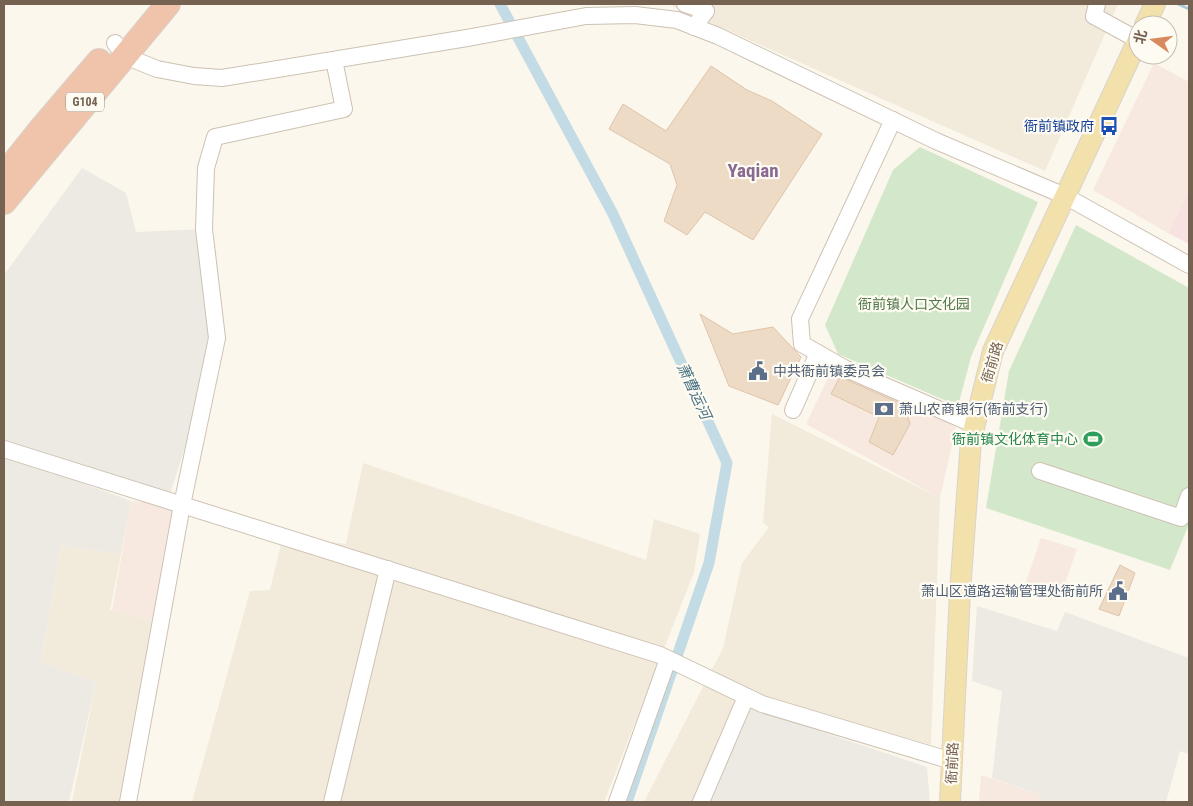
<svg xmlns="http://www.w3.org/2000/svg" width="1193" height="806" viewBox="0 0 1193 806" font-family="'Roboto Condensed','Noto Sans SC',sans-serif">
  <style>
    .residential { fill: #f2eadb }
    .commercial { fill: #f7e9df }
    .industrial { fill: #edeae4 }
    .medical { fill: #f8e1e1 }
    .green { fill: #d3e8cb }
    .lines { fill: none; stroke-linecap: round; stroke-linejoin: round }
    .stream { stroke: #a9c8d5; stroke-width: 3 }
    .canal { stroke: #c2dbe4; stroke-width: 11 }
    .building { fill: #eedbc6; stroke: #dfc4a8 }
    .minor-casing { stroke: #cdc1b3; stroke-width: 18 }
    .major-casing { stroke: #d8d3ce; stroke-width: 22 }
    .highway-casing { stroke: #d8d3ce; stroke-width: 26 }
    .minor { stroke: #fff; stroke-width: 16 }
    .major { stroke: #f3e1ac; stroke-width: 20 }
    .highway { stroke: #efc4aa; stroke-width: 24 }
    .labels { text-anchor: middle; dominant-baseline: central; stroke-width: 4.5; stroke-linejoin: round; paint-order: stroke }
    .shield { fill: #fefbf3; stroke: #9e9082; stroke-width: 1 }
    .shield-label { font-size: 12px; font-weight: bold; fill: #756251 }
    .transit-label { font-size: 14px; fill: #164399; stroke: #fefbf3; text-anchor: end }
    .park-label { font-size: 14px; fill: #52794a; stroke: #fefbf3 }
    .street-label { font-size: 14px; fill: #756251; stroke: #fefbf3 }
    .service-label { font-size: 14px; fill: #4e5e75; stroke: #fefbf3; text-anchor: start }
    .leisure-label { font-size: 14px; fill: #27864d; stroke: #fefbf3; text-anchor: end }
    .water-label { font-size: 15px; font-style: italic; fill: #4c7585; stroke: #fefbf3 }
    .district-label { font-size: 19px; font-weight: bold; fill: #886990; stroke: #fefbf3 }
  </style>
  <rect width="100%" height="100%" fill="#fbf7ec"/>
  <g class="residential">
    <path d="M 668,4 L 1118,4 L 1045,171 Z"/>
    <path d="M 772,414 L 940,498 L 931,745 L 776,700 L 752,691 L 707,802 L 644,802 L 723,648 L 742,563 L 769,527 L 763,523 Z"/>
    <path d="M 363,463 L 646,560 L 654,519 L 700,534 L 694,572 L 604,802 L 192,802 L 250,591 L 270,590 L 283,536 L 346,544 Z"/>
    <path d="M 61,546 L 121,554 L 110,610 L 160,623 L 129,802 L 72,802 L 96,683 L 41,661 Z"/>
  </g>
  <g class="commercial">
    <path d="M 1154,63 L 1189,82 L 1189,191 L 1168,233 L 1093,190 Z"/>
    <path d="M 833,368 L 956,427 L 940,498 L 806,424 Z"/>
    <path d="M 131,501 L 182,505 L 160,623 L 112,611 Z"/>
    <path d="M 1041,538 L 1077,549 L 1060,597 L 1025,585 Z"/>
    <path d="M 981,775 L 1041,795 L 1038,802 L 979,802 Z"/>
  </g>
  <g class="industrial">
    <path d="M 82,168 L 126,193 L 136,232 L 204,229 L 213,306 L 210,370 L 168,500 L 4,441 L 4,275 Z"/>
    <path d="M 4,454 L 131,501 L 121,554 L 61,546 L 41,661 L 96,683 L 69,802 L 4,802 Z"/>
    <path d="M 977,606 L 1057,631 L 1065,612 L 1189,658 L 1189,754 L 1180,751 L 1166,802 L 1038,802 L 1041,795 L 992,778 L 1002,691 L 972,681 Z"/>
    <path d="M 742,705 L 927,767 L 930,802 L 701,802 Z"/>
  </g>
  <path class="medical" d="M 1189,191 L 1189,244 L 1168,233 Z"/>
  <g class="green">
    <path d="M 920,147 L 1038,202 L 971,357 L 958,406 L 838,354 L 825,325 L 893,170 Z"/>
    <path d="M 1076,225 L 1189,288 L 1189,524 L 1170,570 L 986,508 L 1009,371 Z"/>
  </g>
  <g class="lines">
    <path class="stream" d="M 1178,4 L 1189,9"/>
    <path class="canal" d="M 500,4 L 613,214 L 727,463 L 709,563 L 627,802"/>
  </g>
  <g class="building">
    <path d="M 711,66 L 747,90 L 772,101 L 822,134 L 753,240 L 705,212 L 687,235 L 664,221 L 677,185 L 670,164 L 609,129 L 623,104 L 666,131 Z"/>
    <path d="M 700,314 L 733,334 L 773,327 L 801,357 L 778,405 L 729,386 Z"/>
    <path d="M 840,377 L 904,405 L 910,424 L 893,455 L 869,442 L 879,417 L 831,394 Z"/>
    <path d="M 1120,565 L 1135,573 L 1119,616 L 1099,609 Z"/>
  </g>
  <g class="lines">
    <g class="minor-casing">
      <g id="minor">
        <path d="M 685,4 L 706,11 L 694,27"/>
        <path d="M 1097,4 L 1094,16 L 1138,40"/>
        <path d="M 115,43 L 125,56 L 157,69 L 194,76 L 222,78 L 467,38 L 586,16 L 635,15 L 677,20 L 718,36 L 936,141 L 1065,196 L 1189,265"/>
        <path d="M 893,120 L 800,319 L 802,344 L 844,368 L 975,425"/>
        <path d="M 793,410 L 818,353"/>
        <path d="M 4,449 L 660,655 L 762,704 L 952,761"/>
        <path d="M 1040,471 L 1181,518 L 1189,496"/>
        <path d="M 128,802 L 182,505 L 217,338 L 204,229 L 206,168 L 215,137 L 344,109 L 334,60"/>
        <path d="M 332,802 L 388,569"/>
        <path d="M 617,802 L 668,659"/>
        <path d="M 701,802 L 746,697"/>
      </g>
    </g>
    <g class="major-casing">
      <g id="major">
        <path d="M 1145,25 L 1155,4"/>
        <path d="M 950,802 L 960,592 L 971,440 L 993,351 L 1138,40"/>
      </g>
    </g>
    <g class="highway-casing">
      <g id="highway">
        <path d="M 4,175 L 40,130 L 99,61"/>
        <path d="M 4,202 L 168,4"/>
      </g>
    </g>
    <use href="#minor" class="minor"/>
    <use href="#major" class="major"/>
    <use href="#highway" class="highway"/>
  </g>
  <defs>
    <g id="bus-bare" transform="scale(1.5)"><path d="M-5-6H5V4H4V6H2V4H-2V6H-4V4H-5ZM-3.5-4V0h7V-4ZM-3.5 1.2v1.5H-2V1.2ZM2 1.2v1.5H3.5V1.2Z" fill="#1a4fb4" stroke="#fefbf3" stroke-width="2.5" paint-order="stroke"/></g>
    <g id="civic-bare" transform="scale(1.5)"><path d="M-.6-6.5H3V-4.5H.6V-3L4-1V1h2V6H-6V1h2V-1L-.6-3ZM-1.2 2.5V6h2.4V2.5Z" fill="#5c6f8a" stroke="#fefbf3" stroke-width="2.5" paint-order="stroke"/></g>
    <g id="bank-bare" transform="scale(1.5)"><path d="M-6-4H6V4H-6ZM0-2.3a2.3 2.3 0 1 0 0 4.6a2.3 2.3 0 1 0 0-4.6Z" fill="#5c6f8a" stroke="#fefbf3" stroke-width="2.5" paint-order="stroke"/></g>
    <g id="stadium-bare" transform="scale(1.5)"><path d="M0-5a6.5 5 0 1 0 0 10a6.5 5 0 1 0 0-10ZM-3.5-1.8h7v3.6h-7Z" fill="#2e9e5b" stroke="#fefbf3" stroke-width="2.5" paint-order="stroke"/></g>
  </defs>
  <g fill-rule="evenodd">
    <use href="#bus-bare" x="1109" y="126"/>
    <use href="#civic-bare" x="758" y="371"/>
    <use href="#bank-bare" x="884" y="409"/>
    <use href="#stadium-bare" x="1093" y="439"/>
    <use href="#civic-bare" x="1118" y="591"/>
  </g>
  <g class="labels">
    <rect class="shield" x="66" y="92.5" width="38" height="19" rx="4"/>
    <g class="shield-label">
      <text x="85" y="102">G104</text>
    </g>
    <g class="transit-label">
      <text x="1094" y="126">衙前镇政府</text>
    </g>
    <g class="park-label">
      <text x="914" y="304">衙前镇人口文化园</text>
    </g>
    <g class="street-label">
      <text transform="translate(992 362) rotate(-73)">衙前路</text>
      <text transform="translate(952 763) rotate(-87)">衙前路</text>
    </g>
    <g class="service-label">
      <text x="773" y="371">中共衙前镇委员会</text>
      <text x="899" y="409">萧山农商银行(衙前支行)</text>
      <text x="1103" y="591" text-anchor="end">萧山区道路运输管理处衙前所</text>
    </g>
    <g class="leisure-label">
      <text x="1078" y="439">衙前镇文化体育中心</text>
    </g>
    <g class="water-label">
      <text transform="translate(694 391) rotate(65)">萧曹运河</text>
    </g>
    <g class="district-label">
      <text x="753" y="170">Yaqian</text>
    </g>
  </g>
  <rect width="1193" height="806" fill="none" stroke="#756251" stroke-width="10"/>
  <g transform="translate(1153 40) rotate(284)"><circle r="24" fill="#fefbf3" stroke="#c7beb2"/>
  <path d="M0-4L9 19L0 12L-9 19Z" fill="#d9895e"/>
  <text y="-8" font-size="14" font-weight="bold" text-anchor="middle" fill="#756251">北</text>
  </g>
</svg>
